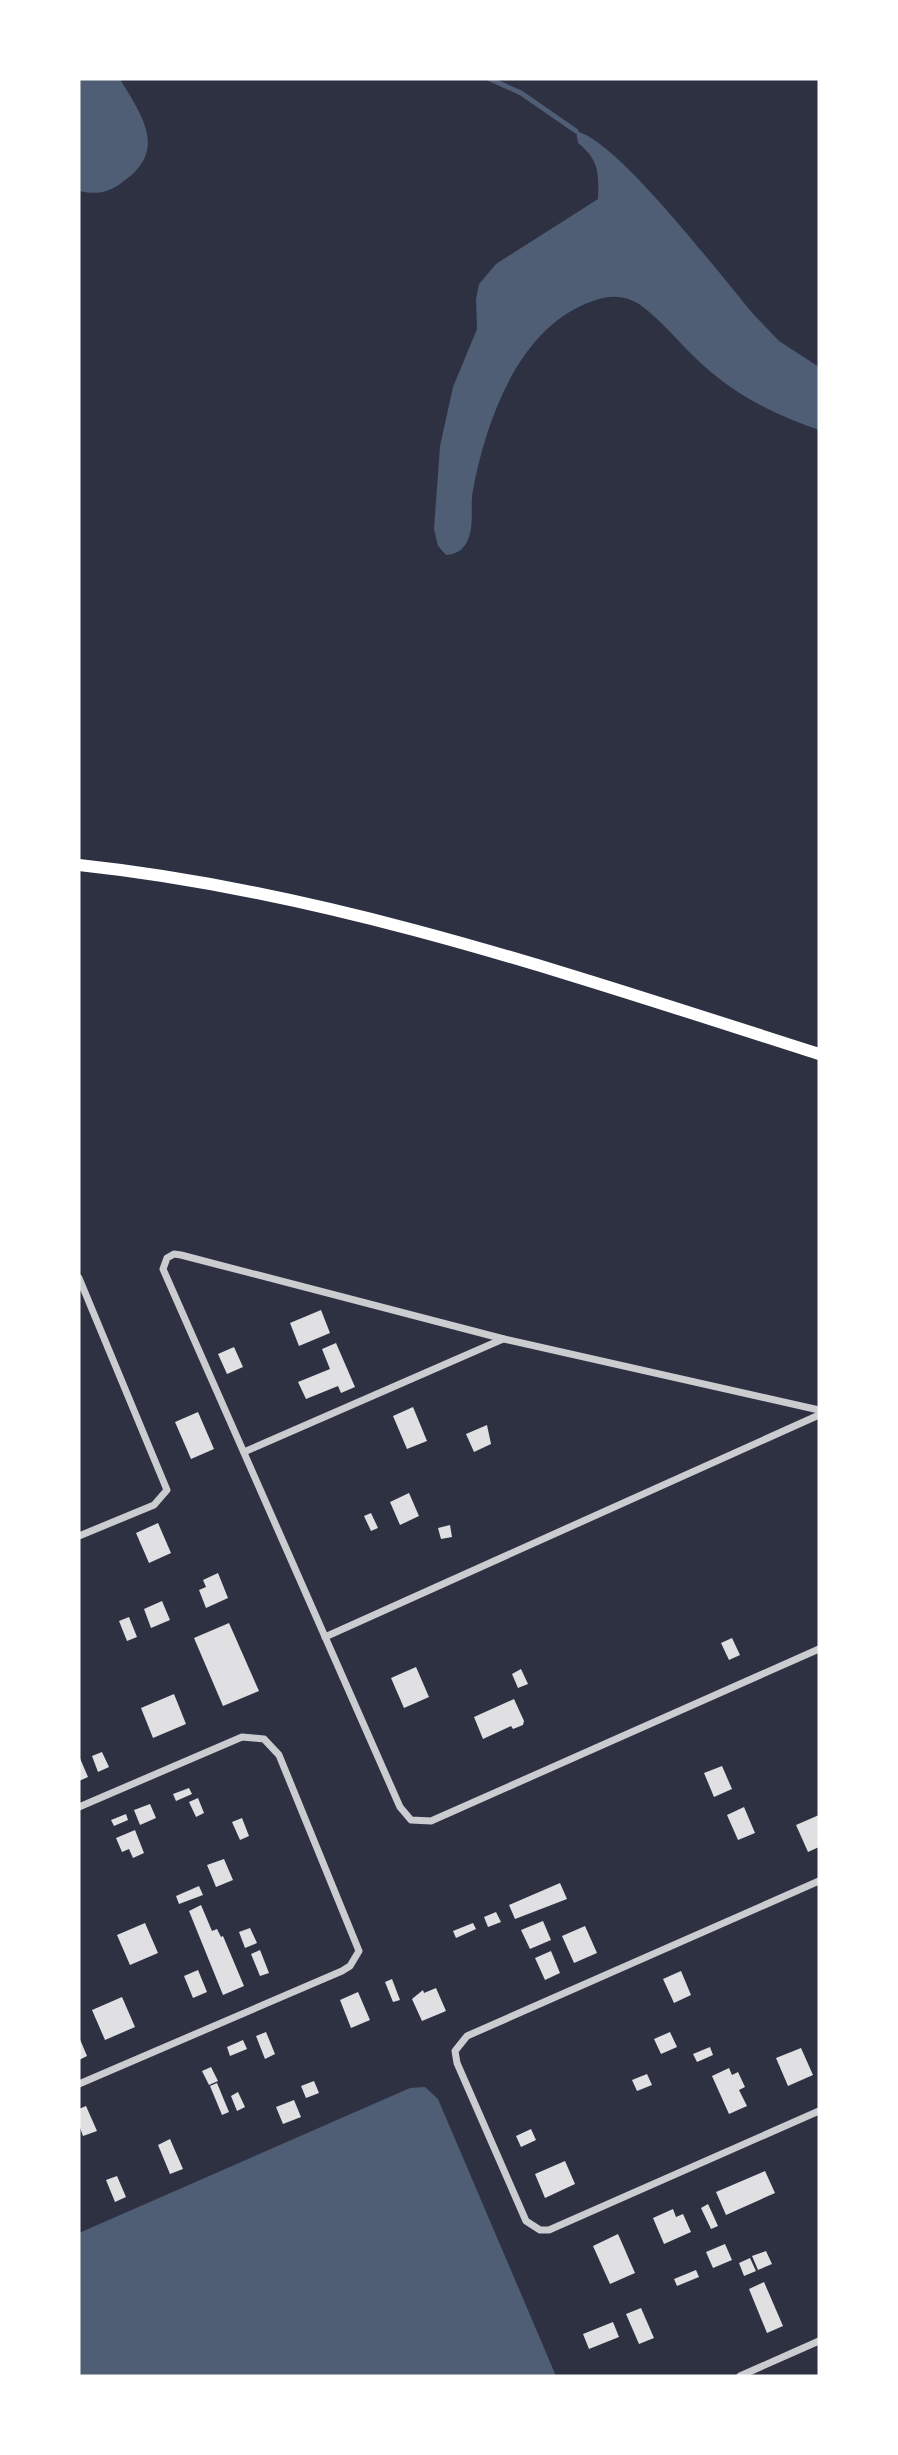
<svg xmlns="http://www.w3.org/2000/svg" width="898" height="2455" viewBox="0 0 898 2455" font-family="Bitter,serif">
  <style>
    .water { fill: #4f5d75 }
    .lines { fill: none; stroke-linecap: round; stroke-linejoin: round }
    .stream { stroke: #4f5d75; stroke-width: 5 }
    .building { fill: #e0e0e3 }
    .minor { stroke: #caccd0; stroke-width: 7 }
    .trunk { stroke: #fff; stroke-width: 12 }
  </style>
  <rect width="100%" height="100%" fill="#2d3142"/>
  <g class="water">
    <path d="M 79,79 L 120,79 C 142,116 168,150 124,181 C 108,193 98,195 79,191 Z"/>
    <path d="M 576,131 C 619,141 722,278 756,317 L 779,341 L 819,367 L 819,430 C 777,416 737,396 704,366 C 682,347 663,321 639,304 C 628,297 616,295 603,298 C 522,318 487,416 473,490 C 470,505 474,523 469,537 C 465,548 459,554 446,555 L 438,546 L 434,529 L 440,446 L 453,387 L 477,329 L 476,299 L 479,284 L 496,264 L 598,199 C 599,173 599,160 578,143 Z"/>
    <path d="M 425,2087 L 438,2099 L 556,2376 L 79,2376 L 79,2233 L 410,2088 Z"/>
  </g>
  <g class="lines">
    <path class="stream" d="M 490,79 L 521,93 L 576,131"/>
  </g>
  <g class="building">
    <path d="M 321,1310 L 330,1333 L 299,1346 L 290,1323 Z"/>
    <path d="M 336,1343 L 355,1387 L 341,1393 L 338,1386 L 306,1399 L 298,1382 L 330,1369 L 322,1349 Z"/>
    <path d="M 234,1347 L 243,1367 L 227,1374 L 218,1354 Z"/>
    <path d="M 413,1407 L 427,1441 L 407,1449 L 393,1416 Z"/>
    <path d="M 198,1412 L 214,1449 L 191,1459 L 175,1422 Z"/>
    <path d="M 487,1425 L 491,1444 L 474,1452 L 466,1434 Z"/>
    <path d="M 409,1493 L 419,1516 L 400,1525 L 390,1502 Z"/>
    <path d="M 371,1513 L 378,1528 L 371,1531 L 364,1516 Z"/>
    <path d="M 158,1523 L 171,1553 L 149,1563 L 136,1533 Z"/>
    <path d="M 450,1525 L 452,1537 L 441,1539 L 438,1528 Z"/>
    <path d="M 218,1573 L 228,1598 L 206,1608 L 199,1590 L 206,1587 L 203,1580 Z"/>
    <path d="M 162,1601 L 170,1620 L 151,1628 L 144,1609 Z"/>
    <path d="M 129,1617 L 137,1637 L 127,1641 L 119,1621 Z"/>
    <path d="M 229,1623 L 259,1691 L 223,1706 L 194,1638 Z"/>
    <path d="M 732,1638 L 740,1655 L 729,1660 L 721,1643 Z"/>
    <path d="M 416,1667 L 429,1697 L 404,1708 L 391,1678 Z"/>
    <path d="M 521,1669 L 528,1684 L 518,1688 L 512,1674 Z"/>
    <path d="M 174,1694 L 186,1724 L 153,1738 L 141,1708 Z"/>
    <path d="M 514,1699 L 524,1721 L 523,1725 L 513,1729 L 511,1726 L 483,1739 L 474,1717 Z"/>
    <path d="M 102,1752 L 109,1767 L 98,1772 L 92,1756 Z"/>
    <path d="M 79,1756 L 88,1777 L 79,1781 Z"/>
    <path d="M 722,1766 L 732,1789 L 714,1797 L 704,1773 Z"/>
    <path d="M 189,1788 L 192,1794 L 176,1801 L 173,1794 Z"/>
    <path d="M 198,1798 L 204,1813 L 196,1817 L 189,1802 Z"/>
    <path d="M 150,1804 L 156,1818 L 140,1825 L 134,1810 Z"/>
    <path d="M 744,1807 L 755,1833 L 738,1840 L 727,1815 Z"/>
    <path d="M 126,1814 L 128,1820 L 114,1826 L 111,1820 Z"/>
    <path d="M 819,1815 L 819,1847 L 808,1852 L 796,1825 Z"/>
    <path d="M 242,1818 L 249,1836 L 240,1840 L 232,1822 Z"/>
    <path d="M 135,1830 L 144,1853 L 133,1858 L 129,1849 L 122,1852 L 116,1838 Z"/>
    <path d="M 224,1859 L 233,1880 L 216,1887 L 207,1865 Z"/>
    <path d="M 560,1883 L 567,1899 L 515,1919 L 509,1905 Z"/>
    <path d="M 199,1886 L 203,1895 L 179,1904 L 176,1896 Z"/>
    <path d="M 201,1905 L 212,1931 L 217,1929 L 221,1937 L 223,1936 L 244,1986 L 223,1995 L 189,1911 Z"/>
    <path d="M 496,1912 L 501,1922 L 488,1927 L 484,1917 Z"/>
    <path d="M 543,1921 L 551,1940 L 530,1949 L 521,1930 Z"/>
    <path d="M 145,1923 L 158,1953 L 130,1965 L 117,1935 Z"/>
    <path d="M 473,1923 L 476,1929 L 456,1938 L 453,1931 Z"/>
    <path d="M 585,1926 L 597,1953 L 574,1963 L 562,1936 Z"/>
    <path d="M 250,1928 L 257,1943 L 245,1948 L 239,1932 Z"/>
    <path d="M 260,1950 L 269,1973 L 260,1976 L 251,1954 Z"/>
    <path d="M 551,1951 L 560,1973 L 545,1980 L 535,1958 Z"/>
    <path d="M 198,1970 L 207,1992 L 193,1998 L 184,1976 Z"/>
    <path d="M 681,1971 L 691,1995 L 674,2003 L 663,1979 Z"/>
    <path d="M 392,1979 L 400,2000 L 393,2002 L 385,1982 Z"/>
    <path d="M 436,1988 L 446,2011 L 422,2021 L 412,1999 L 423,1990 L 424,1993 Z"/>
    <path d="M 358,1992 L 370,2020 L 351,2028 L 340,2000 Z"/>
    <path d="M 122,1997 L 135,2027 L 105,2040 L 92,2010 Z"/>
    <path d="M 266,2032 L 275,2054 L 265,2059 L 256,2036 Z"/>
    <path d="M 670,2032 L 677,2047 L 661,2054 L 654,2039 Z"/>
    <path d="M 79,2037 L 87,2056 L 79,2060 Z"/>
    <path d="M 243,2040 L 247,2049 L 230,2056 L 227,2047 Z"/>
    <path d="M 710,2047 L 713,2055 L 697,2062 L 693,2054 Z"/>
    <path d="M 801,2048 L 813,2075 L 788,2086 L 776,2058 Z"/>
    <path d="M 211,2067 L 218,2081 L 209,2085 L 202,2071 Z"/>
    <path d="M 729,2068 L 732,2075 L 738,2072 L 745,2087 L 739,2090 L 747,2106 L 729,2114 L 712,2076 Z"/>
    <path d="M 647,2074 L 652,2085 L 637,2091 L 632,2080 Z"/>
    <path d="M 314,2081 L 319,2093 L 306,2098 L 301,2086 Z"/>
    <path d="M 217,2083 L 229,2112 L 222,2115 L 210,2086 Z"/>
    <path d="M 238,2092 L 245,2107 L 237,2111 L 231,2096 Z"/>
    <path d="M 294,2100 L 301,2117 L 283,2124 L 276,2107 Z"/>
    <path d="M 86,2106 L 97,2131 L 83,2136 L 79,2125 L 79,2109 Z"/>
    <path d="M 531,2129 L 536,2140 L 521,2147 L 516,2136 Z"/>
    <path d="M 170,2139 L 183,2169 L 170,2174 L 158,2145 Z"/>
    <path d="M 565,2161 L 575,2184 L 545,2198 L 535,2174 Z"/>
    <path d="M 765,2171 L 775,2193 L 726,2215 L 716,2192 Z"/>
    <path d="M 117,2176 L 126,2197 L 115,2202 L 106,2180 Z"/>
    <path d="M 708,2204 L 718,2226 L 711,2229 L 701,2208 Z"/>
    <path d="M 673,2209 L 676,2217 L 683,2214 L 691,2232 L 664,2244 L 653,2218 Z"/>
    <path d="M 618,2234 L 635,2273 L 610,2284 L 593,2246 Z"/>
    <path d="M 725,2244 L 732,2260 L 713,2268 L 706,2252 Z"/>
    <path d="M 766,2251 L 772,2264 L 758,2270 L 752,2256 Z"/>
    <path d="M 750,2258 L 756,2271 L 744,2276 L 739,2263 Z"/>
    <path d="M 696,2270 L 699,2277 L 677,2286 L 674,2279 Z"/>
    <path d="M 764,2282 L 783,2326 L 767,2333 L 749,2289 Z"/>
    <path d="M 641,2308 L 654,2338 L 639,2344 L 626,2314 Z"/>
    <path d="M 613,2322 L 619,2337 L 589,2349 L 583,2334 Z"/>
  </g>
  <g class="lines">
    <g class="minor">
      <path d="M 79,1278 L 167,1490 L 154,1505 L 79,1536"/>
      <path d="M 819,1410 L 504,1339 L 181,1255 L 174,1254 L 167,1258 L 163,1269 L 400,1807 L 411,1820 L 431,1821 L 819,1649"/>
      <path d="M 244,1452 L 503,1339"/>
      <path d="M 325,1637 L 819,1415"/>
      <path d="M 79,1807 L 242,1737 L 264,1739 L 279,1755 L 359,1951 L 350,1966 L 342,1971 L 79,2084"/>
      <path d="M 819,1881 L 467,2036 L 455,2051 L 457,2063 L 526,2221 L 540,2230 L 549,2230 L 819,2111"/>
      <path d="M 740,2376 L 819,2341"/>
    </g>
    <path class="trunk" d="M 79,865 C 333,892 577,977 819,1054"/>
  </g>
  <rect width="898" height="2455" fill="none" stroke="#ffffff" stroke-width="161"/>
</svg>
